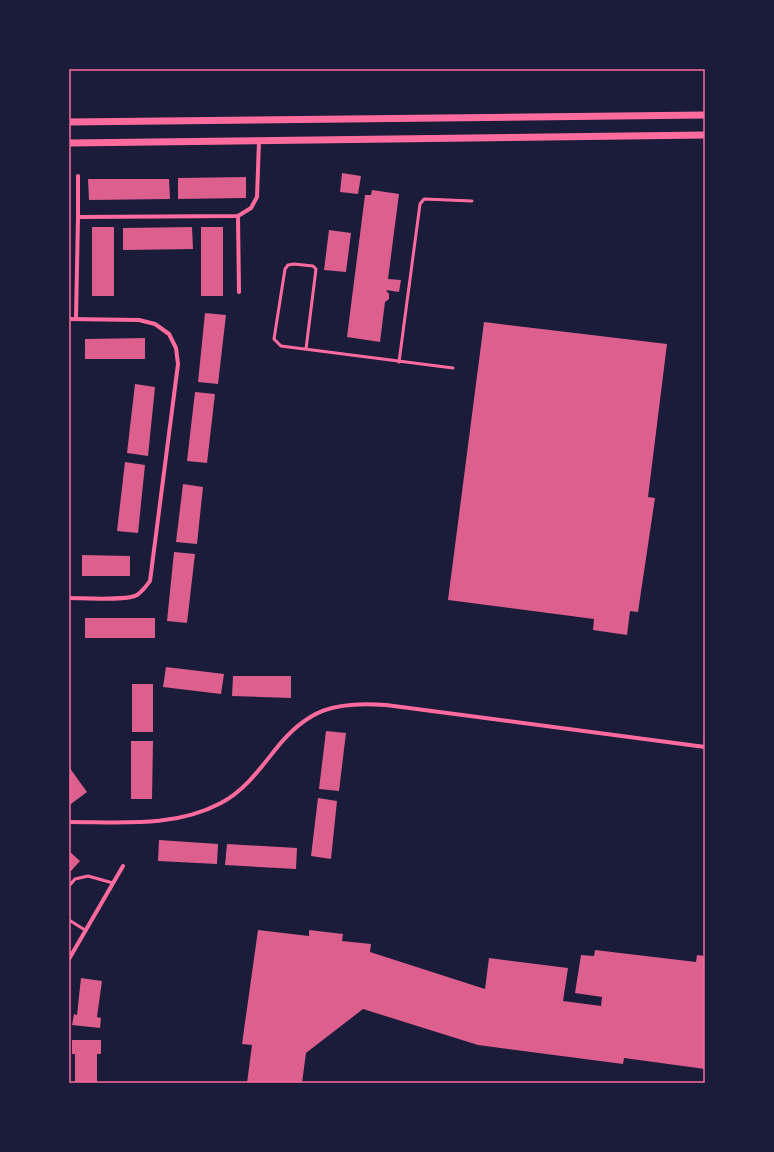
<svg xmlns="http://www.w3.org/2000/svg" width="774" height="1152" viewBox="0 0 774 1152" font-family="'Open Sans',sans-serif">
  <style>
    .building { fill: #dd5f8e }
    .lines { fill: none; stroke-linecap: round; stroke-linejoin: round }
    .service { stroke: #ff6b9d; stroke-width: 3 }
    .minor { stroke: #ff6b9d; stroke-width: 4 }
    .tertiary { stroke: #ff6b9d; stroke-width: 7 }
    .neatline { fill: none; stroke: #ff6b9d; stroke-width: 1.5 }
  </style>
  <rect width="100%" height="100%" fill="#1b1b3a"/>
  <g class="building">
    <path d="M 342,173 L 361,176 L 358,194 L 340,192 Z"/>
    <path d="M 246,177 L 246,198 L 178,199 L 178,178 Z"/>
    <path d="M 88,179 L 169,179 L 170,199 L 89,200 Z"/>
    <path d="M 372,190 L 399,194 L 388,279 L 401,280 L 399,292 L 386,290 L 389,294 L 389,299 L 385,302 L 380,342 L 347,337 L 365,195 L 371,195 Z"/>
    <rect x="92" y="227" width="22" height="69"/>
    <path d="M 192,227 L 193,249 L 123,250 L 123,228 Z"/>
    <rect x="201" y="227" width="22" height="69"/>
    <path d="M 329,230 L 351,233 L 346,272 L 324,270 Z"/>
    <path d="M 205,313 L 226,315 L 218,384 L 198,382 Z"/>
    <path d="M 484,322 L 667,344 L 648,497 L 655,498 L 638,612 L 630,611 L 627,635 L 593,630 L 594,619 L 448,600 Z"/>
    <path d="M 145,338 L 145,359 L 85,359 L 85,339 Z"/>
    <path d="M 135,384 L 155,387 L 148,456 L 127,453 Z"/>
    <path d="M 195,392 L 215,394 L 207,463 L 187,461 Z"/>
    <path d="M 125,462 L 145,465 L 138,533 L 117,531 Z"/>
    <path d="M 183,484 L 203,487 L 197,544 L 176,542 Z"/>
    <path d="M 174,552 L 195,554 L 187,623 L 167,621 Z"/>
    <path d="M 82,555 L 130,556 L 130,576 L 82,576 Z"/>
    <rect x="85" y="618" width="70" height="20"/>
    <path d="M 166,667 L 224,674 L 221,694 L 163,687 Z"/>
    <path d="M 233,676 L 291,676 L 291,698 L 232,696 Z"/>
    <rect x="132" y="684" width="21" height="48"/>
    <path d="M 326,731 L 346,733 L 339,791 L 319,789 Z"/>
    <path d="M 131,741 L 153,741 L 152,799 L 131,799 Z"/>
    <path d="M 69,767 L 87,792 L 71,804 L 69,802 Z"/>
    <path d="M 318,798 L 337,801 L 331,859 L 311,856 Z"/>
    <path d="M 159,840 L 218,844 L 217,864 L 158,861 Z"/>
    <path d="M 227,844 L 297,848 L 296,869 L 225,865 Z"/>
    <path d="M 69,851 L 80,861 L 71,871 L 69,870 Z"/>
    <path d="M 258,930 L 309,936 L 309,930 L 343,934 L 342,941 L 371,944 L 370,952 L 485,989 L 489,958 L 568,968 L 563,1001 L 601,1006 L 602,997 L 575,993 L 581,955 L 594,956 L 595,950 L 696,962 L 697,955 L 705,956 L 705,1069 L 624,1058 L 623,1064 L 478,1045 L 363,1009 L 306,1053 L 302,1083 L 247,1083 L 252,1045 L 242,1044 Z"/>
    <path d="M 81,978 L 102,981 L 97,1017 L 101,1018 L 100,1028 L 72,1025 L 74,1014 L 77,1015 Z"/>
    <path d="M 72,1040 L 101,1040 L 101,1054 L 97,1054 L 97,1083 L 75,1083 L 75,1054 L 72,1054 Z"/>
  </g>
  <g class="lines">
    <g class="service">
      <path d="M 306,349 L 316,269 L 313,266 L 294,264 L 288,265 L 285,269 L 274,339 L 281,346 L 453,368"/>
      <path d="M 399,362 L 420,204 L 424,199 L 472,201"/>
      <path d="M 69,886 L 75,879 L 88,876 L 113,883"/>
      <path d="M 69,920 L 85,930"/>
    </g>
    <g class="minor">
      <path d="M 78,176 L 78,217"/>
      <path d="M 238,216 L 239,292"/>
      <path d="M 69,319 L 139,320 L 155,324 L 169,334 L 176,348 L 178,364 L 150,581 C 146,586 143,591 137,595 C 128,601 83,598 69,598"/>
      <path d="M 76,319 L 78,217 L 238,216 L 251,208 L 257,197 L 259,141"/>
      <path d="M 69,822 C 120,822 174,828 221,803 C 244,791 259,770 275,750 C 307,709 335,701 386,705 L 705,747"/>
      <path d="M 69,959 L 123,866"/>
    </g>
    <g class="tertiary">
      <path d="M 69,122 L 705,115"/>
      <path d="M 69,143 L 705,135"/>
    </g>
  </g>
  <rect width="774" height="1152" fill="none" stroke="#1b1b3a" stroke-width="140"/>
  <rect x="70" y="70" width="634" height="1012" class="neatline"/>
</svg>
